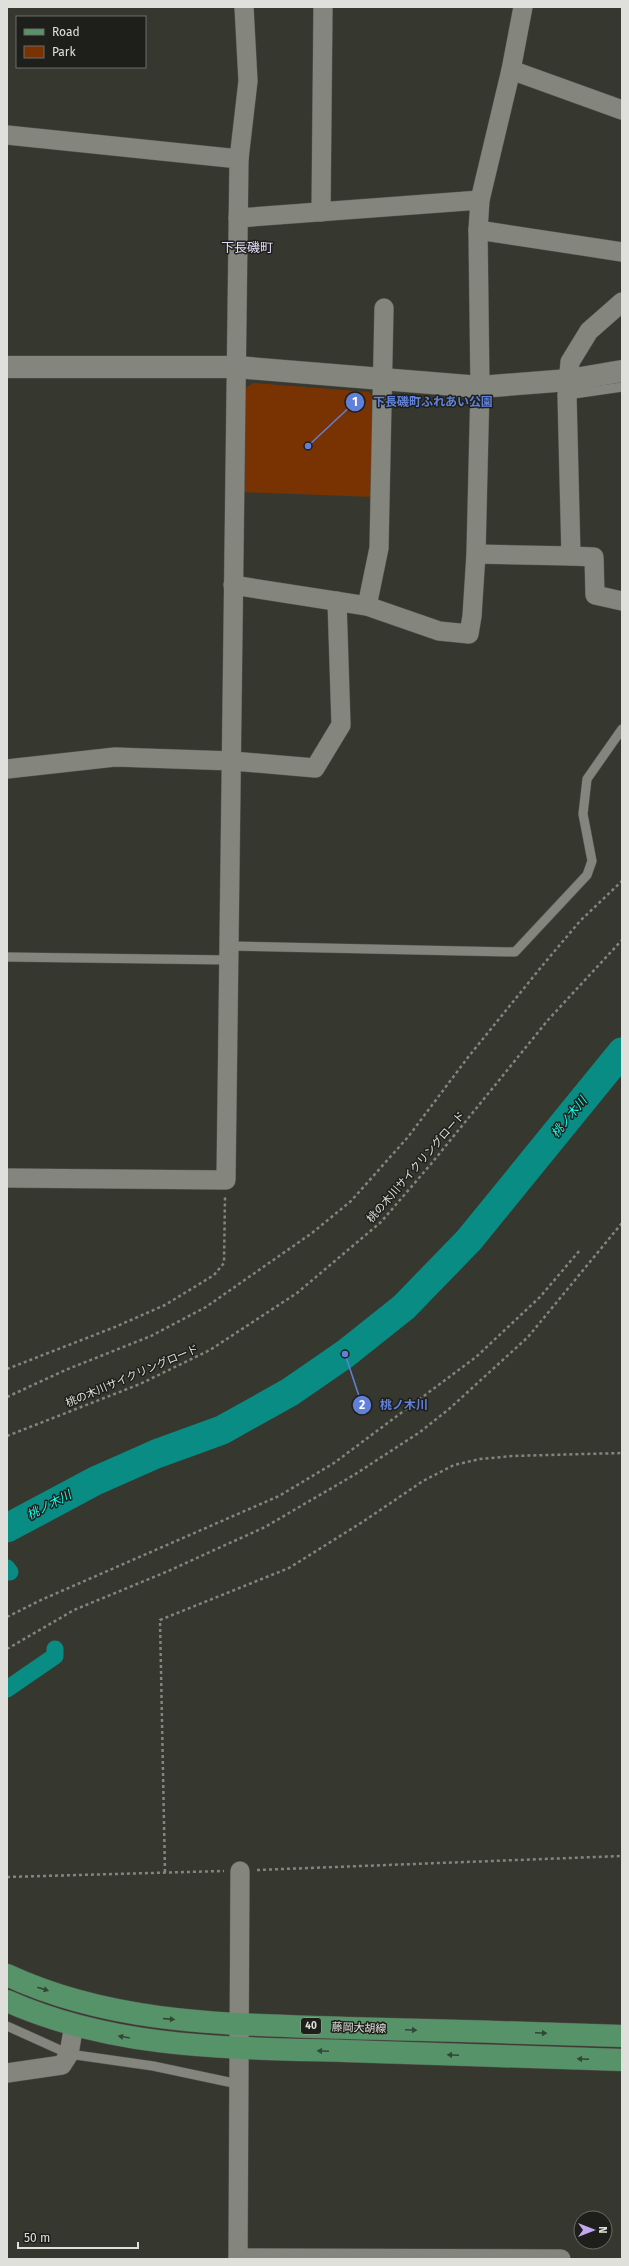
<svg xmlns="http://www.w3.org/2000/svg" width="629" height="2266" viewBox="0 0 629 2266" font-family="'Fira Sans','Noto Sans JP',sans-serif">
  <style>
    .green { fill: #793202 }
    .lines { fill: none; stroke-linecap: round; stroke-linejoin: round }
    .canal { stroke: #098c83; stroke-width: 17 }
    .river { stroke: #098c83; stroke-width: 29 }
    .service-casing { stroke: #54554f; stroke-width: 10 }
    .minor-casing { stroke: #54554f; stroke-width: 20 }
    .tertiary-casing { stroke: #54554f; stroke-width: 23 }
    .primary-casing { stroke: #54554f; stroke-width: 23 }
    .path { stroke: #83857e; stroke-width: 2.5; stroke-dasharray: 3 3; stroke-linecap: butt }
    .service { stroke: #84867d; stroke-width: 9 }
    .minor { stroke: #84867d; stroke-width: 19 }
    .tertiary { stroke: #84867d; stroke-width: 22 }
    .primary { stroke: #579368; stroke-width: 22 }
    .oneway { fill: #324836 }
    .labels { text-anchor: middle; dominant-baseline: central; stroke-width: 3; stroke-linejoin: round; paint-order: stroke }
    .shield { fill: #1e1f1b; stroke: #a5a6a1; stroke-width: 1 }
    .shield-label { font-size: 10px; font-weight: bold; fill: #dfe0db }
    .street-label { font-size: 11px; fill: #dfe0db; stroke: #1e1f1b }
    .water-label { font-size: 12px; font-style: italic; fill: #16fceb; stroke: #1e1f1b }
    .quarter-label { font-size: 13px; fill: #e6dcf9; stroke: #1e1f1b }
    .leader { fill: none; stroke: #6181d9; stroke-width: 1.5 }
    .callout-dot { fill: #6181d9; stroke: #1e1f1b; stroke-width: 1.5 }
    .mark-label { font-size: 12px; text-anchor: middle; font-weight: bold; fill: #fff }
    .callout-label { font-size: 12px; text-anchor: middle; font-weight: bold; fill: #6181d9; stroke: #1e1f1b; stroke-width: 3; stroke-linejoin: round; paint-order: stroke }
  </style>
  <rect width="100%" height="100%" fill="#363830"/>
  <path class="green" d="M 253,383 L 369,392 L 376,399 L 374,497 L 239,492 L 243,390 Z"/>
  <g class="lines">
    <g class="canal">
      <path d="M 7,1568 L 10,1572"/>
      <path d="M 7,1689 L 55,1656 L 55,1649"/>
    </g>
    <path class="river" d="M 7,1528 L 95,1481 L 156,1454 L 222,1430 L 290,1392 L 345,1354 L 404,1307 L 469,1240 L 622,1052"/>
    <g class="service-casing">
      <g id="service">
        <path d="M 567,395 L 622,387"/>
        <path d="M 229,946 L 515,952 L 587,875 L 592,861 L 583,814 L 587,779 L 622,729"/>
        <path d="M 7,957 L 229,960"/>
        <path d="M 7,2026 L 69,2054 L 153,2066 L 238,2084"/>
      </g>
    </g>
    <g class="minor-casing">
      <g id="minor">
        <path d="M 511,70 L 622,110"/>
        <path d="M 7,135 L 239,159"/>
        <path d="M 321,212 L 323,7"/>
        <path d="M 238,218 L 480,200"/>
        <path d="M 478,230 L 622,252"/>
        <path d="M 622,302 L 589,331 L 570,362 L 567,395 L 571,556 L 594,557 L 595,595 L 622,601"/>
        <path d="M 476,554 L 571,556"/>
        <path d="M 233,585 L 367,606 L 439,631 L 469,634 L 472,616 L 476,554 L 480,387 L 478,230 L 480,200 L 511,70 L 523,7"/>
        <path d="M 367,606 L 379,548 L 384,308"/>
        <path d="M 7,769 L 115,757 L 233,761 L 315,768 L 341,725 L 337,601"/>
        <path d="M 7,1178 L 226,1180 L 239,159 L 248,81 L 244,7"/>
        <path d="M 7,2073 L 62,2065 L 69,2054 L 74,2024"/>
        <path d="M 238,2258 L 561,2259"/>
        <path d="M 238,2259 L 240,1871"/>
      </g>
    </g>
    <g class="tertiary-casing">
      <path id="tertiary" d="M 7,367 L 236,367 L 480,387 L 569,380 L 622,371"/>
    </g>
    <g class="primary-casing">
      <g id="primary">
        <path d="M 7,1975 C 114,2025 232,2024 347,2028 C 439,2030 530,2033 622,2036"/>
        <path d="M 7,2001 C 115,2049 229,2048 344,2051 C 437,2054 529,2057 622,2060"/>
      </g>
    </g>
    <g class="path">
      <path d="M 7,1369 L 115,1327 L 165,1305 L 214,1275 L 224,1263 L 225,1197"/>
      <path d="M 7,1397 L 68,1369 L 151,1336 L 206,1307 L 312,1233 L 351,1201 L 408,1137 L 469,1056 L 542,966 L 580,921 L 622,881"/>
      <path d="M 7,1436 L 140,1384 L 210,1350 L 297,1293 L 381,1222 L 431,1164 L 548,1020 L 622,940"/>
      <path d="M 7,1617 L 41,1600 L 279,1496 L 334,1463 L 476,1357 L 540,1297 L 580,1250"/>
      <path d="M 7,1649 L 74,1610 L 166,1572 L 265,1527 L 354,1475 L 420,1432 L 449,1409 L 528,1337 L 622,1223"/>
      <path d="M 257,1870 L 622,1856"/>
      <path d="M 165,1872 L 160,1620 L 289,1568 L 364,1521 L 423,1481 L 454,1465 L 480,1459 L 513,1456 L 622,1453"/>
      <path d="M 7,1877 L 224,1871"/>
    </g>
    <use href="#service" class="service"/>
    <use href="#minor" class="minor"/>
    <use href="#tertiary" class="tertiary"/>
    <use href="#primary" class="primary"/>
  </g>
  <defs><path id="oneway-solid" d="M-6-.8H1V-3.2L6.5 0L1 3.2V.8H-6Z"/></defs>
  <g class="oneway">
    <use href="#oneway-solid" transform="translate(43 1989) rotate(18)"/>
    <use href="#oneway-solid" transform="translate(169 2019) rotate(5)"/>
    <use href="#oneway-solid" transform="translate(411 2030) rotate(2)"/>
    <use href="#oneway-solid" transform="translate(541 2033) rotate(2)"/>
    <use href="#oneway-solid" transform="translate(124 2037) rotate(-170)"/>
    <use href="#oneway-solid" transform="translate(323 2051) rotate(-178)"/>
    <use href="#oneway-solid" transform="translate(453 2055) rotate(-178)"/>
    <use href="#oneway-solid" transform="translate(583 2059) rotate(-178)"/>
  </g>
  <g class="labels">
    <rect class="shield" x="301" y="2018" width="20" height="16" rx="3"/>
    <g class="shield-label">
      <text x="311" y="2026">40</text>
    </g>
    <g class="street-label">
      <text transform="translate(416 1167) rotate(-49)">桃の木川サイクリングロード</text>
      <text transform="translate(132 1376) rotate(-23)">桃の木川サイクリングロード</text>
      <text transform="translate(359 2028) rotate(2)">藤岡大胡線</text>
    </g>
    <g class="water-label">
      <text transform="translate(569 1117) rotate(-51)">桃ノ木川</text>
      <text transform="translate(49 1505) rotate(-28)">桃ノ木川</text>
    </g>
    <g class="quarter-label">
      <text x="247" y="247">下長磯町</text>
    </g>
  </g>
  <path class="leader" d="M308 446L355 402M345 1354L362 1405"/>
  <g class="callout-dot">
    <circle cx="308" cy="446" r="4"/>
    <circle cx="345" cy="1354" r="4"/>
    <circle cx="355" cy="402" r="10"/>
    <circle cx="362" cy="1405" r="10"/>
  </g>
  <g class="mark-label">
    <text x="355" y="406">1</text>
    <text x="362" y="1409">2</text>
  </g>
  <g class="callout-label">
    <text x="433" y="406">下長磯町ふれあい公園</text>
    <text x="404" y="1409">桃ノ木川</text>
  </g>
  <rect width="629" height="2266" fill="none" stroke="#dfe0db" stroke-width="16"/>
  <rect x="16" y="16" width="130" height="52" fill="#1e1f1b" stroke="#6b6c68"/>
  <rect x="24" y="29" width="20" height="6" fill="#579368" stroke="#6b6c68"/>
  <text x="52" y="36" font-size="12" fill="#dfe0db">Road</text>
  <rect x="24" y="46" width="20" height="12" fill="#793202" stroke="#6b6c68"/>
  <text x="52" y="56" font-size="12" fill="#dfe0db">Park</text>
  <g transform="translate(593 2230) rotate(90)"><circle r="19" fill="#1e1f1b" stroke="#6b6c68"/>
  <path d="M0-3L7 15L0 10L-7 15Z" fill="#c4a7f1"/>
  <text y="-6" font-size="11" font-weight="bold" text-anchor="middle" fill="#dfe0db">N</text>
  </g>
  <path d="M18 2242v6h120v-6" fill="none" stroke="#dfe0db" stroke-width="2"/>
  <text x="24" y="2242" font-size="12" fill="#dfe0db" stroke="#1e1f1b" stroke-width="3" paint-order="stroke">50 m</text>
</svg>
